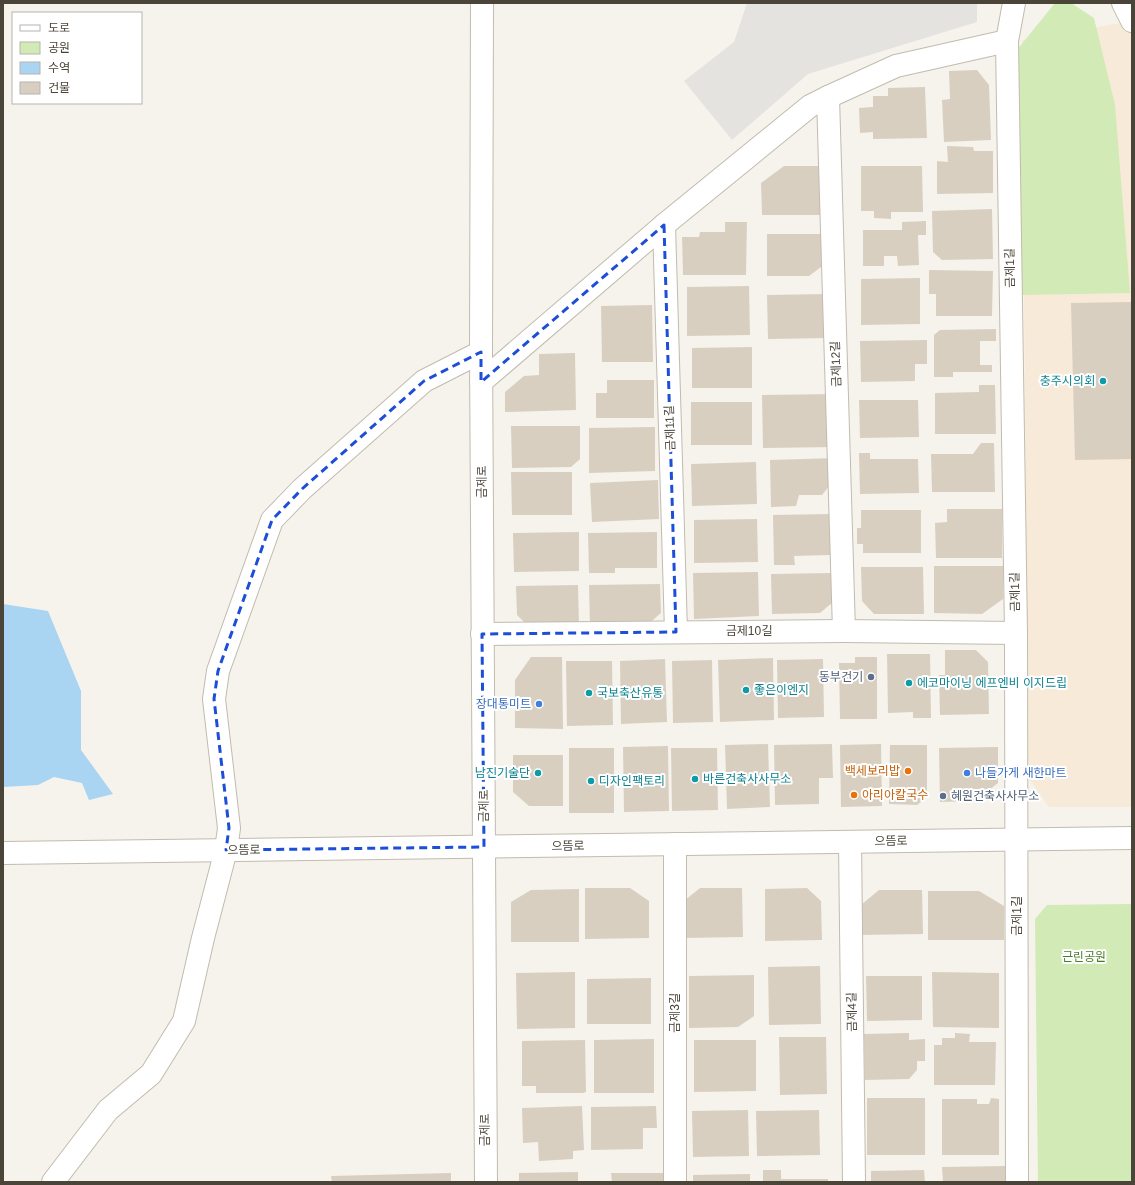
<svg xmlns="http://www.w3.org/2000/svg" width="1135" height="1185" viewBox="0 0 1135 1185" font-family="Helvetica,'Noto Sans KR',sans-serif">
  <style>
    .commercial { fill: #f7ead8 }
    .green { fill: #d2eab5 }
    .parking { fill: #e5e3e0 }
    .water { fill: #a9d4f2 }
    .building { fill: #d8cfc1 }
    .lines { fill: none; stroke-linecap: round; stroke-linejoin: round }
    .minor-casing { stroke: #c2bbae; stroke-width: 24 }
    .minor { stroke: #fff; stroke-width: 22 }
    .marked { fill: none; stroke: #1d4ed8; stroke-width: 3; stroke-dasharray: 8 5; stroke-linejoin: round }
    .culture-dot { fill: #0f9aa8; stroke: #fff; stroke-width: 1.5 }
    .service-dot { fill: #5c6f8a; stroke: #fff; stroke-width: 1.5 }
    .shop-dot { fill: #3f7fe0; stroke: #fff; stroke-width: 1.5 }
    .food-dot { fill: #e8710a; stroke: #fff; stroke-width: 1.5 }
    .labels { text-anchor: middle; dominant-baseline: central; stroke-width: 4; stroke-linejoin: round; paint-order: stroke }
    .street-label { font-size: 12px; fill: #4b4439; stroke: #fff }
    .culture-label { font-size: 12px; fill: #0d838f; stroke: #fff; text-anchor: start }
    .service-label { font-size: 12px; fill: #4e5e75; stroke: #fff; text-anchor: end }
    .shop-label { font-size: 12px; fill: #366cbe; stroke: #fff; text-anchor: end }
    .food-label { font-size: 12px; fill: #c56008; stroke: #fff; text-anchor: end }
    .park-label { font-size: 12px; fill: #4a7f2a; stroke: #fff }
  </style>
  <rect width="100%" height="100%" fill="#f6f3ec"/>
  <path class="commercial" d="M 1132,21 L 1132,807 L 1049,807 L 1028,777 L 1022,40 Z"/>
  <g class="green">
    <path d="M 1055,3 L 1071,3 L 1094,18 L 1115,105 L 1130,293 L 1020,295 L 1017,50 Z"/>
    <path d="M 1132,904 L 1132,1182 L 1038,1182 L 1035,919 L 1047,905 Z"/>
  </g>
  <path class="parking" d="M 747,3 L 977,3 L 977,22 L 808,74 L 732,140 L 684,81 L 734,42 Z"/>
  <path class="water" d="M 3,604 L 48,611 L 81,691 L 81,750 L 113,794 L 89,800 L 82,783 L 54,777 L 38,785 L 3,787 Z"/>
  <g class="building">
    <path d="M 977,70 L 989,85 L 991,140 L 944,142 L 942,100 L 950,99 L 949,71 Z"/>
    <path d="M 925,87 L 927,138 L 873,139 L 873,132 L 860,133 L 859,108 L 873,107 L 873,96 L 888,96 L 888,88 Z"/>
    <path d="M 947,146 L 973,147 L 974,151 L 993,151 L 993,193 L 937,194 L 937,161 L 948,162 Z"/>
    <path d="M 784,166 L 827,166 L 828,215 L 762,215 L 761,183 Z"/>
    <path d="M 861,166 L 922,166 L 923,212 L 891,212 L 891,219 L 874,218 L 874,211 L 861,211 Z"/>
    <path d="M 992,209 L 993,259 L 942,260 L 933,252 L 932,211 Z"/>
    <path d="M 926,221 L 926,235 L 918,235 L 919,265 L 898,266 L 897,256 L 884,256 L 884,266 L 863,266 L 863,230 L 902,230 L 902,222 Z"/>
    <path d="M 725,222 L 747,222 L 746,275 L 683,275 L 682,237 L 699,237 L 700,232 L 725,232 Z"/>
    <path d="M 767,234 L 828,234 L 829,261 L 809,276 L 767,276 Z"/>
    <path d="M 929,270 L 993,271 L 992,316 L 936,316 L 936,294 L 929,294 Z"/>
    <path d="M 920,278 L 920,324 L 861,325 L 861,279 Z"/>
    <path d="M 749,286 L 750,335 L 687,336 L 687,287 Z"/>
    <path d="M 826,294 L 827,338 L 768,339 L 767,295 Z"/>
    <path d="M 1132,302 L 1132,459 L 1075,460 L 1071,303 Z"/>
    <path d="M 652,305 L 653,362 L 602,362 L 601,306 Z"/>
    <path d="M 996,329 L 996,341 L 980,341 L 980,365 L 992,365 L 992,372 L 953,372 L 953,377 L 934,377 L 934,335 L 940,330 Z"/>
    <path d="M 927,340 L 927,364 L 915,364 L 915,381 L 861,382 L 860,341 Z"/>
    <path d="M 752,347 L 752,388 L 692,388 L 692,348 Z"/>
    <path d="M 575,353 L 576,410 L 505,412 L 505,392 L 524,376 L 539,375 L 539,354 Z"/>
    <path d="M 607,380 L 654,380 L 654,418 L 596,418 L 596,393 L 607,393 Z"/>
    <path d="M 979,385 L 995,385 L 996,434 L 935,434 L 935,393 L 979,392 Z"/>
    <path d="M 836,394 L 836,447 L 763,448 L 762,395 Z"/>
    <path d="M 859,400 L 918,400 L 919,437 L 860,438 Z"/>
    <rect x="691" y="402" width="61" height="43"/>
    <path d="M 511,426 L 580,426 L 580,459 L 571,467 L 512,468 Z"/>
    <path d="M 655,427 L 655,471 L 589,473 L 589,428 Z"/>
    <path d="M 981,443 L 994,443 L 995,492 L 932,492 L 931,454 L 973,454 Z"/>
    <path d="M 859,453 L 870,453 L 870,459 L 918,459 L 919,493 L 860,494 Z"/>
    <path d="M 836,458 L 830,485 L 822,495 L 799,495 L 796,506 L 771,507 L 770,460 Z"/>
    <path d="M 756,462 L 757,504 L 692,506 L 691,464 Z"/>
    <path d="M 511,472 L 572,472 L 572,515 L 512,515 Z"/>
    <path d="M 658,480 L 659,519 L 592,522 L 590,483 Z"/>
    <path d="M 947,509 L 1002,509 L 1002,558 L 936,558 L 935,523 L 947,522 Z"/>
    <path d="M 861,510 L 921,510 L 921,553 L 863,553 L 863,544 L 857,544 L 857,528 L 861,528 Z"/>
    <path d="M 830,514 L 830,555 L 794,556 L 795,565 L 774,565 L 773,515 Z"/>
    <path d="M 757,519 L 758,562 L 694,563 L 694,520 Z"/>
    <path d="M 579,532 L 579,571 L 514,572 L 513,533 Z"/>
    <path d="M 657,532 L 657,568 L 615,568 L 615,573 L 589,573 L 588,533 Z"/>
    <path d="M 934,566 L 1003,566 L 1003,599 L 982,614 L 934,613 Z"/>
    <path d="M 861,567 L 923,567 L 924,614 L 874,614 L 862,601 Z"/>
    <path d="M 758,572 L 759,616 L 694,619 L 693,573 Z"/>
    <path d="M 833,573 L 833,602 L 820,613 L 772,614 L 771,574 Z"/>
    <path d="M 660,584 L 661,613 L 647,625 L 590,627 L 589,585 Z"/>
    <path d="M 578,585 L 579,625 L 528,626 L 517,615 L 516,586 Z"/>
    <path d="M 945,650 L 976,650 L 988,662 L 989,714 L 940,715 L 939,675 L 945,675 Z"/>
    <path d="M 887,654 L 930,654 L 931,718 L 913,718 L 913,712 L 888,713 Z"/>
    <path d="M 531,657 L 562,657 L 563,729 L 515,728 L 515,680 Z"/>
    <path d="M 855,657 L 877,657 L 877,719 L 840,719 L 839,663 L 855,663 Z"/>
    <path d="M 773,658 L 774,720 L 720,722 L 718,660 Z"/>
    <path d="M 665,659 L 667,722 L 621,724 L 620,661 Z"/>
    <path d="M 823,659 L 824,717 L 778,718 L 777,660 Z"/>
    <path d="M 712,660 L 713,722 L 673,723 L 672,661 Z"/>
    <path d="M 566,661 L 612,661 L 613,725 L 567,726 Z"/>
    <path d="M 768,744 L 770,807 L 727,809 L 725,745 Z"/>
    <path d="M 832,744 L 833,778 L 819,778 L 819,804 L 775,805 L 774,745 Z"/>
    <path d="M 881,744 L 882,806 L 841,807 L 840,745 Z"/>
    <path d="M 890,745 L 927,745 L 927,797 L 917,805 L 889,804 Z"/>
    <path d="M 668,746 L 669,811 L 624,812 L 623,747 Z"/>
    <path d="M 998,747 L 998,783 L 975,801 L 940,802 L 939,748 Z"/>
    <rect x="569" y="748" width="45" height="65"/>
    <path d="M 671,748 L 717,748 L 718,810 L 672,811 Z"/>
    <path d="M 513,755 L 563,755 L 563,806 L 529,806 L 513,792 Z"/>
    <path d="M 585,888 L 630,888 L 649,901 L 649,938 L 585,939 Z"/>
    <path d="M 700,888 L 742,888 L 743,937 L 685,938 L 684,901 Z"/>
    <path d="M 807,888 L 821,901 L 822,940 L 765,941 L 765,889 Z"/>
    <path d="M 579,889 L 579,942 L 511,942 L 511,902 L 531,890 Z"/>
    <path d="M 879,890 L 922,890 L 923,934 L 862,935 L 861,905 Z"/>
    <path d="M 928,891 L 979,891 L 1004,906 L 1004,940 L 928,940 Z"/>
    <path d="M 820,966 L 821,1024 L 769,1025 L 768,967 Z"/>
    <path d="M 575,972 L 575,1028 L 517,1029 L 516,973 Z"/>
    <path d="M 932,972 L 999,973 L 999,1028 L 933,1027 Z"/>
    <path d="M 754,975 L 754,1016 L 738,1027 L 689,1028 L 689,976 Z"/>
    <path d="M 866,976 L 922,976 L 922,1020 L 867,1021 Z"/>
    <path d="M 651,978 L 651,1024 L 587,1024 L 587,979 Z"/>
    <path d="M 909,1033 L 909,1040 L 925,1039 L 925,1061 L 917,1061 L 917,1070 L 909,1079 L 865,1080 L 864,1034 Z"/>
    <path d="M 955,1033 L 970,1034 L 969,1042 L 996,1042 L 995,1085 L 934,1085 L 934,1045 L 942,1045 L 942,1038 L 955,1038 Z"/>
    <path d="M 779,1037 L 826,1037 L 827,1094 L 780,1095 Z"/>
    <path d="M 654,1039 L 654,1093 L 594,1093 L 594,1040 Z"/>
    <path d="M 585,1040 L 586,1092 L 583,1093 L 536,1093 L 536,1086 L 522,1086 L 522,1041 Z"/>
    <path d="M 694,1040 L 756,1040 L 756,1091 L 694,1092 Z"/>
    <rect x="867" y="1098" width="58" height="57"/>
    <path d="M 991,1098 L 999,1099 L 999,1155 L 942,1155 L 942,1099 L 977,1099 L 977,1104 L 989,1104 Z"/>
    <path d="M 582,1106 L 584,1150 L 573,1151 L 573,1159 L 539,1161 L 538,1142 L 523,1143 L 522,1108 Z"/>
    <path d="M 656,1106 L 657,1128 L 643,1128 L 643,1149 L 591,1150 L 591,1107 Z"/>
    <path d="M 748,1110 L 749,1156 L 693,1157 L 692,1111 Z"/>
    <path d="M 819,1110 L 820,1155 L 757,1156 L 756,1111 Z"/>
    <path d="M 1005,1166 L 1005,1182 L 943,1182 L 942,1167 Z"/>
    <path d="M 763,1170 L 781,1170 L 781,1179 L 828,1179 L 828,1182 L 763,1182 Z"/>
    <path d="M 924,1170 L 925,1182 L 871,1182 L 871,1171 Z"/>
    <path d="M 578,1172 L 578,1182 L 519,1182 L 519,1173 Z"/>
    <path d="M 451,1173 L 451,1182 L 332,1182 L 331,1176 Z"/>
    <path d="M 611,1173 L 664,1173 L 664,1182 L 612,1182 Z"/>
    <path d="M 750,1174 L 750,1182 L 693,1182 L 693,1175 Z"/>
  </g>
  <g class="lines">
    <g class="minor-casing">
      <g id="minor">
        <path d="M 482,3 L 481,352 L 486,1182"/>
        <path d="M 1014,3 L 1007,41 L 1016,633 L 1017,1182"/>
        <path d="M 1123,3 L 1132,21"/>
        <path d="M 828,97 L 844,631"/>
        <path d="M 664,225 L 676,632"/>
        <path d="M 481,382 L 664,225 L 810,106 L 828,97 L 896,66 L 1007,41"/>
        <path d="M 482,634 L 844,631 L 1016,633"/>
        <path d="M 850,842 L 854,1182"/>
        <path d="M 3,853 L 1132,838"/>
        <path d="M 53,1182 L 108,1110 L 151,1074 L 184,1021 L 203,938 L 226,850 L 229,828 L 214,699 L 218,671 L 272,520 L 302,489 L 424,381 L 481,352"/>
        <path d="M 675,1182 L 675,844"/>
      </g>
    </g>
    <use href="#minor" class="minor"/>
  </g>
  <path class="marked" d="M 664,225 L 676,632 L 482,634 L 484,847 L 226,850 L 229,828 L 214,699 L 218,671 L 272,520 L 302,489 L 424,381 L 481,352 L 481,382 Z"/>
  <g class="culture-dot">
    <circle cx="1103" cy="381" r="4"/>
    <circle cx="909" cy="683" r="4"/>
    <circle cx="746" cy="690" r="4"/>
    <circle cx="589" cy="693" r="4"/>
    <circle cx="538" cy="773" r="4"/>
    <circle cx="695" cy="779" r="4"/>
    <circle cx="591" cy="781" r="4"/>
  </g>
  <g class="service-dot">
    <circle cx="871" cy="677" r="4"/>
    <circle cx="943" cy="796" r="4"/>
  </g>
  <g class="shop-dot">
    <circle cx="539" cy="704" r="4"/>
    <circle cx="967" cy="773" r="4"/>
  </g>
  <g class="food-dot">
    <circle cx="908" cy="771" r="4"/>
    <circle cx="854" cy="795" r="4"/>
  </g>
  <g class="labels">
    <g class="street-label">
      <text transform="translate(1010 268) rotate(-91)">금제1길</text>
      <text transform="translate(836 364) rotate(-92)">금제12길</text>
      <text transform="translate(670 428) rotate(-92)">금제11길</text>
      <text transform="translate(482 482) rotate(-90)">금제로</text>
      <text transform="translate(1015 592) rotate(-91)">금제1길</text>
      <text x="749" y="631">금제10길</text>
      <text transform="translate(484 806) rotate(-90)">금제로</text>
      <text transform="translate(891 841) rotate(-1)">으뜸로</text>
      <text transform="translate(568 846) rotate(-1)">으뜸로</text>
      <text transform="translate(244 850) rotate(-1)">으뜸로</text>
      <text transform="translate(1017 916) rotate(-90)">금제1길</text>
      <text transform="translate(852 1012) rotate(-91)">금제4길</text>
      <text transform="translate(675 1013) rotate(-90)">금제3길</text>
      <text transform="translate(485 1130) rotate(-90)">금제로</text>
    </g>
    <g class="culture-label">
      <text x="1095" y="381" text-anchor="end">충주시의회</text>
      <text x="917" y="683">에코마이닝 에프엔비 이지드립</text>
      <text x="754" y="690">좋은이엔지</text>
      <text x="597" y="693">국보축산유통</text>
      <text x="530" y="773" text-anchor="end">남진기술단</text>
      <text x="703" y="779">바른건축사사무소</text>
      <text x="599" y="781">디자인팩토리</text>
    </g>
    <g class="service-label">
      <text x="863" y="677">동부건기</text>
      <text x="951" y="796" text-anchor="start">혜원건축사사무소</text>
    </g>
    <g class="shop-label">
      <text x="531" y="704">장대통미트</text>
      <text x="975" y="773" text-anchor="start">나들가게 새한마트</text>
    </g>
    <g class="food-label">
      <text x="900" y="771">백세보리밥</text>
      <text x="862" y="795" text-anchor="start">아리아칼국수</text>
    </g>
    <g class="park-label">
      <text x="1084" y="957">근린공원</text>
    </g>
  </g>
  <rect width="1135" height="1185" fill="none" stroke="#4b4439" stroke-width="8"/>
  <rect x="12" y="12" width="130" height="92" fill="#ffffff" stroke="#b7b4b0"/>
  <rect x="20" y="25" width="20" height="6" fill="#ffffff" stroke="#b7b4b0"/>
  <text x="48" y="32" font-size="12" fill="#4b4439">도로</text>
  <rect x="20" y="42" width="20" height="12" fill="#d2eab5" stroke="#b7b4b0"/>
  <text x="48" y="52" font-size="12" fill="#4b4439">공원</text>
  <rect x="20" y="62" width="20" height="12" fill="#a9d4f2" stroke="#b7b4b0"/>
  <text x="48" y="72" font-size="12" fill="#4b4439">수역</text>
  <rect x="20" y="82" width="20" height="12" fill="#d8cfc1" stroke="#b7b4b0"/>
  <text x="48" y="92" font-size="12" fill="#4b4439">건물</text>
</svg>
